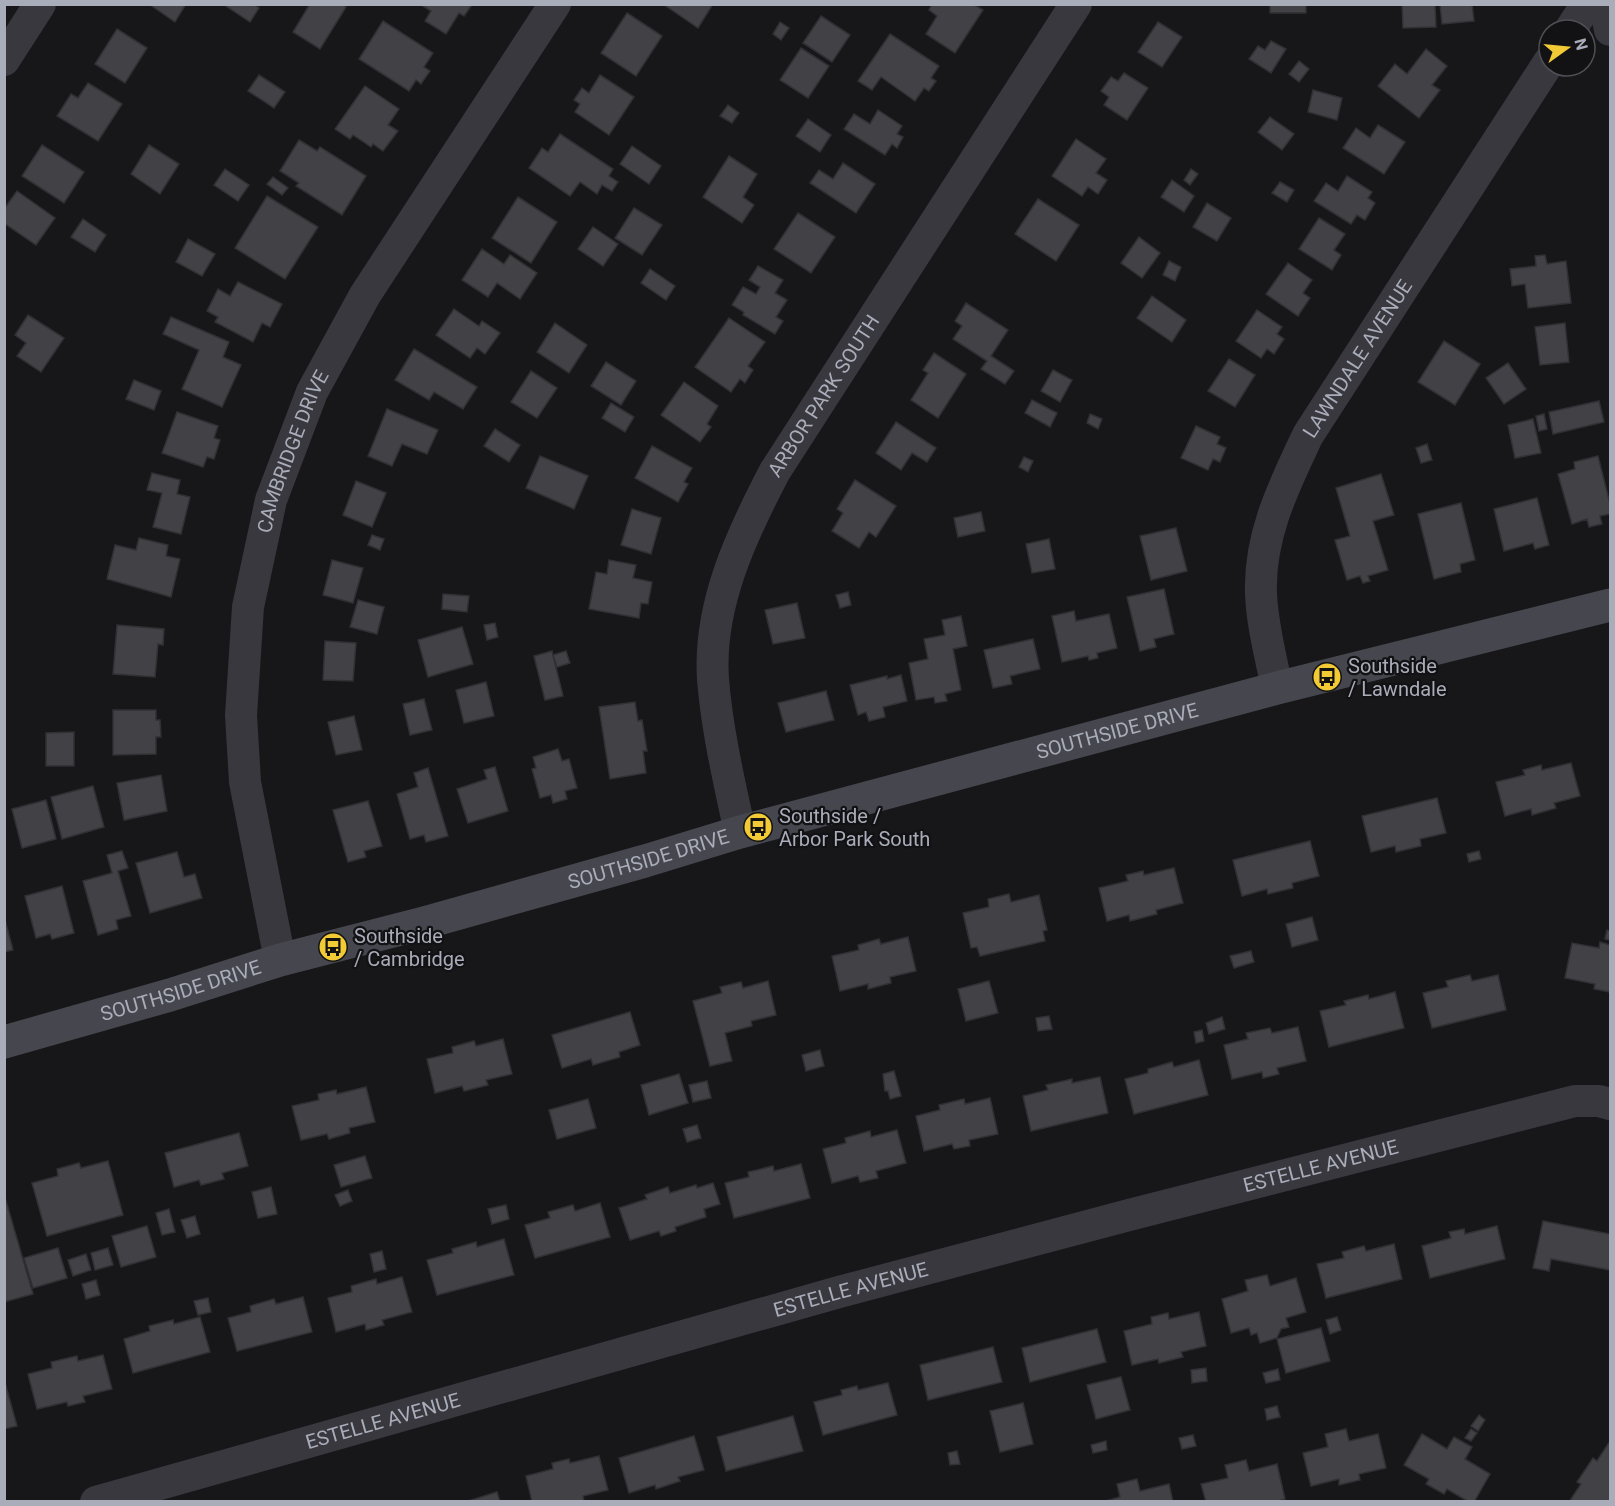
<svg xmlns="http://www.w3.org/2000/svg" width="1615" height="1506" viewBox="0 0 1615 1506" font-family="Roboto,sans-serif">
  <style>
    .building { fill: #414146; stroke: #313135; stroke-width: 1.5 }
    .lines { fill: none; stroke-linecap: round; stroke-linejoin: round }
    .minor { stroke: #38383e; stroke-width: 32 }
    .secondary { stroke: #46474e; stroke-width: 33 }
    .labels { text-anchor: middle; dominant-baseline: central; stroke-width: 4.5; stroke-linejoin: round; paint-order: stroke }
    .street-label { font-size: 20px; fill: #a9acb9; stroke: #121214 }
    .poi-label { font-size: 20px; fill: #a9acb9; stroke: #121214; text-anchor: start }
  </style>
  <rect width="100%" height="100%" fill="#171719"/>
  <g class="building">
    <path d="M 149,4 L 186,4 L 175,22 Z"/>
    <path d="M 223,4 L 254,4 L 259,8 L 250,22 Z"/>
    <path d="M 310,4 L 343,4 L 346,7 L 320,49 L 293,32 Z"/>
    <path d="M 424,4 L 469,4 L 471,6 L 464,16 L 459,13 L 446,34 L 425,21 L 431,11 L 423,6 Z"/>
    <path d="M 663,4 L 713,4 L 698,28 Z"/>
    <path d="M 932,4 L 973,4 L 983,10 L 955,53 L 926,34 L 937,16 L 929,10 Z"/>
    <rect x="1270" y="4" width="36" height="9"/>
    <path d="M 1402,4 L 1435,4 L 1436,27 L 1403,28 Z"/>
    <path d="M 1440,4 L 1472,4 L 1474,21 L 1442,24 Z"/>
    <path d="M 627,13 L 662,36 L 636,76 L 601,53 Z"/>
    <path d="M 821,16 L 850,35 L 832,62 L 803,43 Z"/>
    <path d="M 383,21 L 433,53 L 424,67 L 430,71 L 421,84 L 416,80 L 409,91 L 359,59 Z"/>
    <path d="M 780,22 L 789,28 L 781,40 L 773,34 Z"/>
    <path d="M 1158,22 L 1182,37 L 1162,67 L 1138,52 Z"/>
    <path d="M 117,29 L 147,48 L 125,83 L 95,64 Z"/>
    <path d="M 890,34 L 939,66 L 931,78 L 936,81 L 929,91 L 924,88 L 915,101 L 881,77 L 872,90 L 858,81 Z"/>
    <path d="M 1271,41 L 1286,49 L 1271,73 L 1249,59 L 1258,46 L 1265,50 Z"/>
    <path d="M 801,48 L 829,66 L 808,98 L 780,80 Z"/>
    <path d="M 1426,49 L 1447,66 L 1432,85 L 1440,90 L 1419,118 L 1378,86 L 1395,64 L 1407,74 Z"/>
    <path d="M 1299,61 L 1309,69 L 1299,82 L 1289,74 Z"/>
    <path d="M 1124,73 L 1148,88 L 1127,120 L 1104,105 L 1109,97 L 1101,91 L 1111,77 L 1118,81 Z"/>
    <path d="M 259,75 L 285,92 L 274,108 L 248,91 Z"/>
    <path d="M 600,75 L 634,97 L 609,135 L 575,112 L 580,104 L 574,100 L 582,88 L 589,93 Z"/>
    <path d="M 88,83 L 122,104 L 98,141 L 57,116 L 71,94 L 78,98 Z"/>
    <path d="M 365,86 L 399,109 L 388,125 L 398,131 L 383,151 L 373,144 L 371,147 L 353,135 L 350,139 L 335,129 Z"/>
    <path d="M 1313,90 L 1342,98 L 1337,120 L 1308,112 Z"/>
    <path d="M 728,105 L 739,113 L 732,123 L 720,116 Z"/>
    <path d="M 878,110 L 902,126 L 897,134 L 903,137 L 897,148 L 892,144 L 885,155 L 844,129 L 854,114 L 870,124 Z"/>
    <path d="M 1270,117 L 1294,134 L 1282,150 L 1258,132 Z"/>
    <path d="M 808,119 L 831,135 L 820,152 L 796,136 Z"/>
    <path d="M 1378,125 L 1405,142 L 1384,174 L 1343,148 L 1356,128 L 1370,138 Z"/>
    <path d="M 560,134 L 613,169 L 609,176 L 618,182 L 612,191 L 602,185 L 597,194 L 580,182 L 570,196 L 529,168 L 542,148 L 548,152 Z"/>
    <path d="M 1076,139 L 1106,159 L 1096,173 L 1107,180 L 1098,194 L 1088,187 L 1082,196 L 1052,176 Z"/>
    <path d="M 299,140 L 317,151 L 320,147 L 366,176 L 342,215 L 296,186 L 299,183 L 280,171 Z"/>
    <path d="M 42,145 L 84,172 L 64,203 L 22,176 Z"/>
    <path d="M 149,145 L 179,164 L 160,194 L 131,174 Z"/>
    <path d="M 632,146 L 661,166 L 649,184 L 620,164 Z"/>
    <path d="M 729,156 L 757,174 L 743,197 L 754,205 L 742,223 L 703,197 Z"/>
    <path d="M 843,163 L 875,184 L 856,213 L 810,183 L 819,170 L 833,179 Z"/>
    <path d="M 225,169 L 249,185 L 238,201 L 214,185 Z"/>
    <path d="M 1191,169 L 1198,174 L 1190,185 L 1184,180 Z"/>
    <path d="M 1347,176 L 1372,192 L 1368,198 L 1375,203 L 1365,220 L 1357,215 L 1351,224 L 1314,201 L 1326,183 L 1338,191 Z"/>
    <path d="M 273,177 L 288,188 L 282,195 L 267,184 Z"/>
    <path d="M 1172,180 L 1194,196 L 1184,212 L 1161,197 Z"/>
    <path d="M 1280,182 L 1294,190 L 1287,202 L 1272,193 Z"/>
    <path d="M 17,191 L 55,218 L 36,245 L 4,223 L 4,209 Z"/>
    <path d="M 267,196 L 318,227 L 285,279 L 235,248 Z"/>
    <path d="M 518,197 L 557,222 L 531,263 L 492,238 Z"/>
    <path d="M 1038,199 L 1079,225 L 1056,261 L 1015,234 Z"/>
    <path d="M 1207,203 L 1231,218 L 1217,241 L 1193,227 Z"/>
    <path d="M 634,208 L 662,225 L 642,255 L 615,238 Z"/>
    <path d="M 798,213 L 835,237 L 811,273 L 774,249 Z"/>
    <path d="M 1319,218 L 1345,234 L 1334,250 L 1341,255 L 1332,270 L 1299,249 Z"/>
    <path d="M 83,219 L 106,235 L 95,252 L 71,237 Z"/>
    <path d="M 593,227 L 618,244 L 603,266 L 578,249 Z"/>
    <path d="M 1139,237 L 1160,253 L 1142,278 L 1121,263 Z"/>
    <path d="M 188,239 L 215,254 L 202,276 L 176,262 Z"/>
    <path d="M 482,249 L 504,264 L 510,255 L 537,273 L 520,299 L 497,283 L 488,297 L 462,280 Z"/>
    <path d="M 1545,255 L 1547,264 L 1566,261 L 1571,303 L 1528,308 L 1525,284 L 1512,286 L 1510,269 L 1536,266 L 1535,256 Z"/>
    <path d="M 1169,261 L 1181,267 L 1175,281 L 1163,275 Z"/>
    <path d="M 1288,263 L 1312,280 L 1303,293 L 1310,298 L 1298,316 L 1266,294 Z"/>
    <path d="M 758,266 L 783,280 L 775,293 L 787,300 L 776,317 L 783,321 L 775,334 L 743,315 L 744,312 L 732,305 L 743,287 L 756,294 L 760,287 L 749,280 Z"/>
    <path d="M 650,269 L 675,286 L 666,300 L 641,283 Z"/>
    <path d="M 238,282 L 282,304 L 270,327 L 262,323 L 253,342 L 215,322 L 218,317 L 207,311 L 218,289 L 230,296 Z"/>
    <path d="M 1152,296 L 1186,320 L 1172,342 L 1137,318 Z"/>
    <path d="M 966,303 L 1008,330 L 991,356 L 1014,371 L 1005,384 L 981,369 L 987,361 L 953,339 L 962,326 L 955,321 Z"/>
    <path d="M 454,309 L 479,326 L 482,321 L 500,333 L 485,354 L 477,348 L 470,358 L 436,335 Z"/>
    <path d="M 1257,310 L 1282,327 L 1277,334 L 1284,339 L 1274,354 L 1267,349 L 1261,358 L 1236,341 Z"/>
    <path d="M 28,315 L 64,338 L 41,372 L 17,356 L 26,343 L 15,335 Z"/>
    <path d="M 171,317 L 229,342 L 223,357 L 241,365 L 222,407 L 182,389 L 199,350 L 163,334 Z"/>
    <path d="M 729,318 L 765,342 L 748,366 L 753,370 L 745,383 L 740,379 L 731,392 L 695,367 Z"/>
    <path d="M 555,323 L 587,345 L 569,373 L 537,352 Z"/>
    <path d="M 1565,323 L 1569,362 L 1540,365 L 1535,327 Z"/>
    <path d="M 1444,341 L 1480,364 L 1455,405 L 1418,382 Z"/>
    <path d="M 414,349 L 477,387 L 463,409 L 434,392 L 429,400 L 395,380 Z"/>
    <path d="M 934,353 L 966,374 L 938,418 L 911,400 L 928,373 L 923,370 Z"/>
    <path d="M 1229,359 L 1255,375 L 1235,407 L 1208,391 Z"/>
    <path d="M 606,362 L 636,381 L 621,405 L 591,386 Z"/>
    <path d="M 1508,363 L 1526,389 L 1504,404 L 1486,378 Z"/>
    <path d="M 1053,370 L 1072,380 L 1060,402 L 1041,391 Z"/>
    <path d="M 531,371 L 557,388 L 537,418 L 511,402 Z"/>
    <path d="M 134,380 L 161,391 L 154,410 L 126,399 Z"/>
    <path d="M 684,382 L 718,406 L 707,424 L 711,427 L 700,442 L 661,415 Z"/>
    <path d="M 1032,400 L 1057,413 L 1050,427 L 1025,413 Z"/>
    <path d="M 1599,401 L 1604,422 L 1553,434 L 1549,412 Z"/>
    <path d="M 611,403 L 634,417 L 625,432 L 602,418 Z"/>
    <path d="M 387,409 L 438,430 L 427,454 L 402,444 L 392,466 L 368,456 Z"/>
    <path d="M 177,412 L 218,426 L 214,438 L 220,440 L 214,459 L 207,457 L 203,467 L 162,453 Z"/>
    <path d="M 1090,414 L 1102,419 L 1098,429 L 1087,423 Z"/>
    <path d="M 1544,414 L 1547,429 L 1539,431 L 1536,416 Z"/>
    <path d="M 1533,419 L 1541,453 L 1515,458 L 1508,425 Z"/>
    <path d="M 896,422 L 936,448 L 927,462 L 912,453 L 901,470 L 876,453 Z"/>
    <path d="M 1196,426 L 1220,437 L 1217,444 L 1226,448 L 1220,462 L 1213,459 L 1208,470 L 1181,458 Z"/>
    <path d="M 495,429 L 520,445 L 509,462 L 484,446 Z"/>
    <path d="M 1427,444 L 1432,460 L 1421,463 L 1416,448 Z"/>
    <path d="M 652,446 L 692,468 L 684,482 L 688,484 L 678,502 L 635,478 Z"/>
    <path d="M 540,456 L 588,476 L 574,509 L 526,488 Z"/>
    <path d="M 1598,456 L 1610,504 L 1610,514 L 1600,516 L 1602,524 L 1589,527 L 1587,519 L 1572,524 L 1558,474 L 1575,469 L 1574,462 Z"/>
    <path d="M 1024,457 L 1033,461 L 1028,472 L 1019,467 Z"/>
    <path d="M 152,473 L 180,480 L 177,494 L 190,497 L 181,534 L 153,527 L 162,493 L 147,490 Z"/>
    <path d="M 1381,474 L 1394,515 L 1373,521 L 1388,570 L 1368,576 L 1370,581 L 1363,583 L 1360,576 L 1347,580 L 1335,540 L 1350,536 L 1336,488 Z"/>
    <path d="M 855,480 L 896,506 L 876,537 L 869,532 L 859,548 L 832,531 L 843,513 L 837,509 Z"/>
    <path d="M 356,481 L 386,493 L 372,527 L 343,515 Z"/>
    <path d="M 1537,498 L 1549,545 L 1535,549 L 1533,543 L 1504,551 L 1494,509 Z"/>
    <path d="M 1461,503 L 1475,560 L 1460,564 L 1461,572 L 1434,579 L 1418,514 Z"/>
    <path d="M 632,509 L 661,518 L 651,554 L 621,545 Z"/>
    <path d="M 981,512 L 985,531 L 958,537 L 954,518 Z"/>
    <path d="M 1176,528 L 1187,571 L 1151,580 L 1140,536 Z"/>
    <path d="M 372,535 L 384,539 L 380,550 L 368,545 Z"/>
    <path d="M 139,538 L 168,545 L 166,556 L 180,559 L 171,597 L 107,579 L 115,545 L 136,550 Z"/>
    <path d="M 1049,539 L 1055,569 L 1032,573 L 1026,544 Z"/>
    <path d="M 332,560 L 363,568 L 353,603 L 323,595 Z"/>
    <path d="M 609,560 L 636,565 L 633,578 L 652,582 L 648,604 L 641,603 L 639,618 L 589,609 L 596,572 L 607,574 Z"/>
    <path d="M 1164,589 L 1174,634 L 1154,639 L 1156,647 L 1140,651 L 1127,597 Z"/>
    <path d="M 848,592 L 851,605 L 840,608 L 836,595 Z"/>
    <path d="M 443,594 L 469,596 L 467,612 L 442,609 Z"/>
    <path d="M 358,600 L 384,607 L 377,634 L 350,627 Z"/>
    <path d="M 797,603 L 805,638 L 773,644 L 765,610 Z"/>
    <path d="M 1074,611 L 1076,621 L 1109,614 L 1117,648 L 1097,653 L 1098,658 L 1089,660 L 1088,656 L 1062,662 L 1052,616 Z"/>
    <path d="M 961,616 L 967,646 L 953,649 L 961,690 L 945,694 L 947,701 L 935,703 L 934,697 L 916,700 L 909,663 L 928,659 L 924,639 L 945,635 L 942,620 Z"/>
    <path d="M 495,623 L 498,637 L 487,640 L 484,625 Z"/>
    <path d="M 117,625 L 164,629 L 163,645 L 158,644 L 155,677 L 113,674 Z"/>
    <path d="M 462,627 L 473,664 L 428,677 L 418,640 Z"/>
    <path d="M 1033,639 L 1040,669 L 1010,676 L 1012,684 L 993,688 L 984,650 Z"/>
    <path d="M 325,641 L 356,643 L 353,681 L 323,680 Z"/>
    <path d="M 552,651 L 563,696 L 545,700 L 534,656 Z"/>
    <path d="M 566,651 L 570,663 L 557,667 L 553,655 Z"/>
    <path d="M 901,675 L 907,701 L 883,707 L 885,717 L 869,721 L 866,712 L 858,715 L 850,685 L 887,676 L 887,679 Z"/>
    <path d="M 486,682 L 494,716 L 464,723 L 456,690 Z"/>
    <path d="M 826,691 L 834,720 L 786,732 L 778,703 Z"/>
    <path d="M 424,699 L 432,730 L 410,735 L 403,704 Z"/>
    <path d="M 635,702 L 638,721 L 642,720 L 647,751 L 643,751 L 646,773 L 610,779 L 599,707 Z"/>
    <path d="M 113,710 L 156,710 L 156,720 L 160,720 L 161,737 L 156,737 L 156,754 L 113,755 Z"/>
    <path d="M 354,716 L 362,750 L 336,755 L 328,722 Z"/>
    <path d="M 74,732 L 74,766 L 46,766 L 46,733 Z"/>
    <path d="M 558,749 L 562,761 L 569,759 L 577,788 L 565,791 L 567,799 L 553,803 L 551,795 L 540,798 L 532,769 L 536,768 L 533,757 Z"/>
    <path d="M 1571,763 L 1580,796 L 1554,803 L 1556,808 L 1532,815 L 1531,809 L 1505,816 L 1496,782 L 1525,775 L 1523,770 L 1541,765 L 1542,770 Z"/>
    <path d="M 495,767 L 508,811 L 468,823 L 457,789 L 487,779 L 484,770 Z"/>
    <path d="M 428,768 L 448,836 L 426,842 L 424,835 L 410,839 L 397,794 L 418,787 L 414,773 Z"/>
    <path d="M 161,775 L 167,811 L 124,820 L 117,783 Z"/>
    <path d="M 93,786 L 104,827 L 62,839 L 51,797 Z"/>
    <path d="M 1437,798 L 1446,833 L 1420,839 L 1421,846 L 1396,852 L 1395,846 L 1371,852 L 1362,816 Z"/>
    <path d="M 46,800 L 56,839 L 22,848 L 12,809 Z"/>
    <path d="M 368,801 L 382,846 L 364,851 L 366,857 L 348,862 L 333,810 Z"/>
    <path d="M 1310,841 L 1319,876 L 1292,883 L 1293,888 L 1268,894 L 1267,889 L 1242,896 L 1233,860 Z"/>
    <path d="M 122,851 L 128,868 L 118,871 L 131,916 L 116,920 L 118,929 L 98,935 L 83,881 L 112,873 L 107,855 Z"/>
    <path d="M 1479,851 L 1481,859 L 1469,862 L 1467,854 Z"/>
    <path d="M 177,852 L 184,877 L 195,874 L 202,898 L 150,913 L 136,863 Z"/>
    <path d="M 1174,868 L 1183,903 L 1156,910 L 1157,914 L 1130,921 L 1129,915 L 1107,921 L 1099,888 L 1128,881 L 1126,875 L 1143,871 L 1144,875 Z"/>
    <path d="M 62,886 L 74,933 L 52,939 L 50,934 L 36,938 L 25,896 Z"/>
    <path d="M 1009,894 L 1011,902 L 1039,895 L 1047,930 L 1043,931 L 1045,941 L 980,956 L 977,947 L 971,948 L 963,913 L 989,907 L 988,899 Z"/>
    <path d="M 1312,917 L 1318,940 L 1292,947 L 1286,924 Z"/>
    <path d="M 5,920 L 13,950 L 4,952 L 4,920 Z"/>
    <path d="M 1607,930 L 1610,931 L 1610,940 L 1605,939 Z"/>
    <path d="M 908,937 L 916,971 L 890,977 L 891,983 L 868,989 L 868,984 L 840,991 L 832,956 L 859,950 L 858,945 L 879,939 L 881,944 Z"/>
    <path d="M 1600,942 L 1610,945 L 1610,992 L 1594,989 L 1595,984 L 1565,978 L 1572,943 L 1599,948 Z"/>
    <path d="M 1251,951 L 1254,962 L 1234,968 L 1230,956 Z"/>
    <path d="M 1470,975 L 1472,981 L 1498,975 L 1506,1010 L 1432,1028 L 1423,993 L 1448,987 L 1446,981 Z"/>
    <path d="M 768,981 L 776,1015 L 751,1021 L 752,1026 L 725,1033 L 732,1061 L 710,1066 L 693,1001 L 722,993 L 720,987 L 741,982 L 743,988 Z"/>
    <path d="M 989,981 L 998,1013 L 966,1021 L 958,989 Z"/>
    <path d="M 1395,992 L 1404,1028 L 1329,1047 L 1320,1011 L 1346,1005 L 1344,1001 L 1368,995 L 1369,999 Z"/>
    <path d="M 630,1012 L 640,1045 L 619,1052 L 620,1057 L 593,1065 L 591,1059 L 562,1068 L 552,1035 Z"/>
    <path d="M 1049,1016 L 1052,1029 L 1038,1031 L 1036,1018 Z"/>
    <path d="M 1222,1017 L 1225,1029 L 1209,1034 L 1206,1023 Z"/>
    <path d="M 1298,1027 L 1306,1061 L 1277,1068 L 1279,1074 L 1263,1078 L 1262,1072 L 1232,1079 L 1224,1045 L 1248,1039 L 1246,1033 L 1270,1028 L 1272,1033 Z"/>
    <path d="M 1202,1030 L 1204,1041 L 1196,1043 L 1194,1032 Z"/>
    <path d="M 503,1039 L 512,1074 L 486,1080 L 488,1085 L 464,1091 L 462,1086 L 435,1093 L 427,1059 L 453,1053 L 452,1047 L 474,1041 L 476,1046 Z"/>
    <path d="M 820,1050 L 824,1066 L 806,1071 L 802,1055 Z"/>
    <path d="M 1199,1060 L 1208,1095 L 1134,1114 L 1125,1079 L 1148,1073 L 1148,1069 L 1172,1062 L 1174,1067 Z"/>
    <path d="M 894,1071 L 901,1096 L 890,1099 L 888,1091 L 885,1091 L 883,1074 Z"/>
    <path d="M 679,1074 L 688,1103 L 649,1115 L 641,1085 Z"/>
    <path d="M 1100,1077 L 1108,1113 L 1031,1131 L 1023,1096 L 1048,1090 L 1046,1085 L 1072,1079 L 1072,1083 Z"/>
    <path d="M 707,1081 L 711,1098 L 693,1102 L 689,1085 Z"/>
    <path d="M 366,1087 L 375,1122 L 349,1128 L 350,1133 L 329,1139 L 327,1134 L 301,1140 L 292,1106 L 319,1100 L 318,1094 L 336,1090 L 337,1094 Z"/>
    <path d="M 990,1098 L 998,1134 L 969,1140 L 970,1146 L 954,1149 L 952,1144 L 924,1151 L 916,1116 L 940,1110 L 939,1105 L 964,1099 L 965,1104 Z"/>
    <path d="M 588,1099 L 596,1128 L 557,1139 L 549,1110 Z"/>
    <path d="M 697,1125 L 701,1138 L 687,1142 L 683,1129 Z"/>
    <path d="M 897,1130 L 906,1163 L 876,1171 L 878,1178 L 860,1182 L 858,1176 L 832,1183 L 823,1149 L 846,1143 L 845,1138 L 870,1131 L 871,1137 Z"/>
    <path d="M 239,1133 L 248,1166 L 222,1173 L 224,1179 L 201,1185 L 199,1180 L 174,1187 L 165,1153 Z"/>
    <path d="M 365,1156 L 372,1178 L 341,1187 L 334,1165 Z"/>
    <path d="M 108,1161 L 123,1215 L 47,1236 L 32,1183 L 58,1176 L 57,1169 L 79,1163 L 81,1168 Z"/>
    <path d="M 801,1164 L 810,1198 L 734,1218 L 725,1183 L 749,1177 L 748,1172 L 773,1166 L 774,1171 Z"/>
    <path d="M 713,1183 L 720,1204 L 704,1209 L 706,1217 L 675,1227 L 676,1231 L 661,1236 L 659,1231 L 630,1240 L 619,1208 L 647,1199 L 645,1195 L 668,1187 L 670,1193 L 696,1185 L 697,1188 Z"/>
    <path d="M 271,1187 L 277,1214 L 258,1218 L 252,1192 Z"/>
    <path d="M 348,1190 L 352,1201 L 340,1206 L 335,1195 Z"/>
    <path d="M 4,1194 L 33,1294 L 4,1302 Z"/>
    <path d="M 600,1203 L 610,1237 L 535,1258 L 525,1225 L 550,1218 L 548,1212 L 573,1205 L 575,1211 Z"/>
    <path d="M 506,1205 L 509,1219 L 492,1224 L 488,1209 Z"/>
    <path d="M 169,1209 L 175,1232 L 162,1235 L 156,1213 Z"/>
    <path d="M 195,1216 L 200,1234 L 187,1238 L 181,1220 Z"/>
    <path d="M 1543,1221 L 1610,1234 L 1610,1270 L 1551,1259 L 1549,1271 L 1533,1268 Z"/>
    <path d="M 147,1226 L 156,1257 L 121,1267 L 112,1236 Z"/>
    <path d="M 1497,1226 L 1505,1259 L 1430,1278 L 1422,1246 L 1451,1238 L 1449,1232 L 1464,1229 L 1465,1234 Z"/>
    <path d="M 504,1239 L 514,1275 L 437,1295 L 427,1260 L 453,1253 L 452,1249 L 476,1242 L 477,1247 Z"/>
    <path d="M 1394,1244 L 1402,1279 L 1326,1298 L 1317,1264 L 1344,1258 L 1342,1252 L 1364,1246 L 1366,1251 Z"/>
    <path d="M 58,1248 L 67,1278 L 33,1288 L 24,1258 Z"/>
    <path d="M 108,1248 L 113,1265 L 95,1270 L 91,1253 Z"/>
    <path d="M 382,1251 L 386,1269 L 374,1272 L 370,1254 Z"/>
    <path d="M 86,1254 L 91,1270 L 73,1276 L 68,1260 Z"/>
    <path d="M 1267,1275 L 1270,1286 L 1296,1278 L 1306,1312 L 1286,1318 L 1289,1327 L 1281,1329 L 1277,1338 L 1260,1343 L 1257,1333 L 1251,1335 L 1249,1328 L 1231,1333 L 1222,1299 L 1248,1291 L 1245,1280 Z"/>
    <path d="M 402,1277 L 412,1312 L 382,1320 L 384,1325 L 366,1330 L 365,1324 L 336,1332 L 328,1298 L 352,1292 L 351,1286 L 376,1279 L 377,1284 Z"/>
    <path d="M 96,1280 L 100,1295 L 86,1299 L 82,1284 Z"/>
    <path d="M 303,1297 L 312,1332 L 237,1351 L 228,1318 L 251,1312 L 250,1306 L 274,1299 L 276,1304 Z"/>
    <path d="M 208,1298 L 211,1312 L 198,1315 L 194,1301 Z"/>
    <path d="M 1199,1312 L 1206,1346 L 1181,1352 L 1183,1357 L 1159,1363 L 1158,1359 L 1132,1365 L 1124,1331 L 1152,1324 L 1151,1317 L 1168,1313 L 1169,1319 Z"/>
    <path d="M 200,1317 L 210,1352 L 133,1373 L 124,1339 L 150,1331 L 149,1326 L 173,1320 L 174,1324 Z"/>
    <path d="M 1337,1317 L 1341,1330 L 1330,1334 L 1326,1320 Z"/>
    <path d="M 1321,1328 L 1330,1361 L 1286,1373 L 1277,1339 Z"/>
    <path d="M 1097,1329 L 1106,1362 L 1030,1382 L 1022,1348 Z"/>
    <path d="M 993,1347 L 1002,1382 L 928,1400 L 920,1365 Z"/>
    <path d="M 103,1355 L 112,1389 L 83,1396 L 85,1402 L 68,1406 L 67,1402 L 37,1409 L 28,1374 L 52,1368 L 51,1362 L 77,1356 L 78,1361 Z"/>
    <path d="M 1206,1368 L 1207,1381 L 1192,1383 L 1191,1370 Z"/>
    <path d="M 1278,1369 L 1280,1380 L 1266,1383 L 1263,1373 Z"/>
    <path d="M 1121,1377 L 1130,1410 L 1096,1419 L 1087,1385 Z"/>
    <path d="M 4,1379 L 17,1426 L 4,1429 Z"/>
    <path d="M 888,1383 L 897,1415 L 823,1435 L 814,1402 L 842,1395 L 841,1390 L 857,1386 L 858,1390 Z"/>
    <path d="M 1023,1403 L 1033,1444 L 1000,1452 L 990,1411 Z"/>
    <path d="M 1277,1406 L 1280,1417 L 1267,1420 L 1265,1409 Z"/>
    <path d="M 1479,1415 L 1485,1420 L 1478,1431 L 1471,1426 Z"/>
    <path d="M 793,1416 L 803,1451 L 726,1471 L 717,1437 Z"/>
    <path d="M 1346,1429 L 1349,1441 L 1378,1434 L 1386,1468 L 1359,1474 L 1360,1480 L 1339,1485 L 1339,1479 L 1311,1486 L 1303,1453 L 1328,1447 L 1325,1434 Z"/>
    <path d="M 1471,1429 L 1477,1433 L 1471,1441 L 1465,1438 Z"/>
    <path d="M 1422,1434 L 1447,1449 L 1454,1437 L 1472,1447 L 1465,1459 L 1490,1474 L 1474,1502 L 1469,1502 L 1447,1489 L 1444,1494 L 1426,1484 L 1429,1479 L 1404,1465 Z"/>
    <path d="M 1193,1435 L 1196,1446 L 1182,1449 L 1179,1438 Z"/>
    <path d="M 694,1436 L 704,1470 L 678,1477 L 680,1481 L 656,1489 L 655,1485 L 629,1493 L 619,1458 Z"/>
    <path d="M 1106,1441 L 1107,1450 L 1093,1453 L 1091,1445 Z"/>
    <path d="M 1610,1441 L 1610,1502 L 1569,1502 L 1581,1484 L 1577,1482 L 1593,1458 L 1597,1461 Z"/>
    <path d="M 957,1451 L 960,1464 L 950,1465 L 948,1453 Z"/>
    <path d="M 599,1456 L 608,1490 L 583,1496 L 584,1502 L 532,1502 L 526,1476 L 553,1469 L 552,1463 L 569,1459 L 570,1463 Z"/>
    <path d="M 1246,1460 L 1249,1471 L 1277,1464 L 1285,1499 L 1275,1502 L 1206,1502 L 1201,1484 L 1228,1478 L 1225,1465 Z"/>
    <path d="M 1137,1479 L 1140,1491 L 1169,1484 L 1173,1502 L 1102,1502 L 1120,1497 L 1117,1484 Z"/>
    <path d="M 497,1492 L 500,1502 L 465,1502 Z"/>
  </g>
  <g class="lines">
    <g class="minor">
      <path d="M 1605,4 L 1610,30"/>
      <path d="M 1570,30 L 1587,4"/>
      <path d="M 4,60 L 40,4"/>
      <path id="s1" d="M 1277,688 C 1271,657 1262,625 1261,593 C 1259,535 1284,486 1308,435 L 1549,62"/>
      <path id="s2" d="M 740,832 C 729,781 717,730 713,679 C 708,605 742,534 775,471 L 1076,4"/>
      <path id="s3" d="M 280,960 L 245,782 L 241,715 L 248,607 L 271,500 L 312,392 L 365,295 L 555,4"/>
      <path id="s4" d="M 96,1502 L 839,1292 L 1129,1215 L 1575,1101 L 1599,1101 L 1610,1104"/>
    </g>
    <path class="secondary" id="s5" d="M 4,1042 L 170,995 L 280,960 L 424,923 L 645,861 L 740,832 L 1277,688 L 1610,605"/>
  </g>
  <defs>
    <g id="bus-disc" transform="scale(1.5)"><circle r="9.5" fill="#f1ca36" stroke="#121214"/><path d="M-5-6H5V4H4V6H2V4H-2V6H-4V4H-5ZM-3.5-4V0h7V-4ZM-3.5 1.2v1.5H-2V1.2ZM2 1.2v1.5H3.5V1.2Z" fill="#111"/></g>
  </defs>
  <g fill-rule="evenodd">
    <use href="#bus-disc" x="1327" y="677"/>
    <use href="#bus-disc" x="758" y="827"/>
    <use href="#bus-disc" x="333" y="947"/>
  </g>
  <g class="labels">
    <g class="street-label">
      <text stroke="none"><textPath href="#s1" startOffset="354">LAWNDALE AVENUE</textPath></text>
      <text stroke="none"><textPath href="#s2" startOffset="465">ARBOR PARK SOUTH</textPath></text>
      <text stroke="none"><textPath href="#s3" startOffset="519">CAMBRIDGE DRIVE</textPath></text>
      <text stroke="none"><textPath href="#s5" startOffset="1156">SOUTHSIDE DRIVE</textPath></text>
      <text stroke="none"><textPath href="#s5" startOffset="670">SOUTHSIDE DRIVE</textPath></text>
      <text stroke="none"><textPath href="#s5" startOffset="184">SOUTHSIDE DRIVE</textPath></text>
      <text stroke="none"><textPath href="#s4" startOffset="1270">ESTELLE AVENUE</textPath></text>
      <text stroke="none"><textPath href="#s4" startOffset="784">ESTELLE AVENUE</textPath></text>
      <text stroke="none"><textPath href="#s4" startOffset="298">ESTELLE AVENUE</textPath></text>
    </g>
    <g class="poi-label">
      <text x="1348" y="666">Southside<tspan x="1348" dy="23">/ Lawndale</tspan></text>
      <text x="779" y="816">Southside /<tspan x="779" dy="23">Arbor Park South</tspan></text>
      <text x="354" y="936">Southside<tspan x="354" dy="23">/ Cambridge</tspan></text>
    </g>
  </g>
  <rect width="1615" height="1506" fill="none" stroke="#a9acb9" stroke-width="12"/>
  <g transform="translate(1567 48) rotate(75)"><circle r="28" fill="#121214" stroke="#4e5056" stroke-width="1.5"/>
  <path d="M0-4.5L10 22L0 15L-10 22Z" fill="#f1ca36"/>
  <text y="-9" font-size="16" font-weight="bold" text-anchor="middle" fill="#a9acb9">N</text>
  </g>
</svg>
